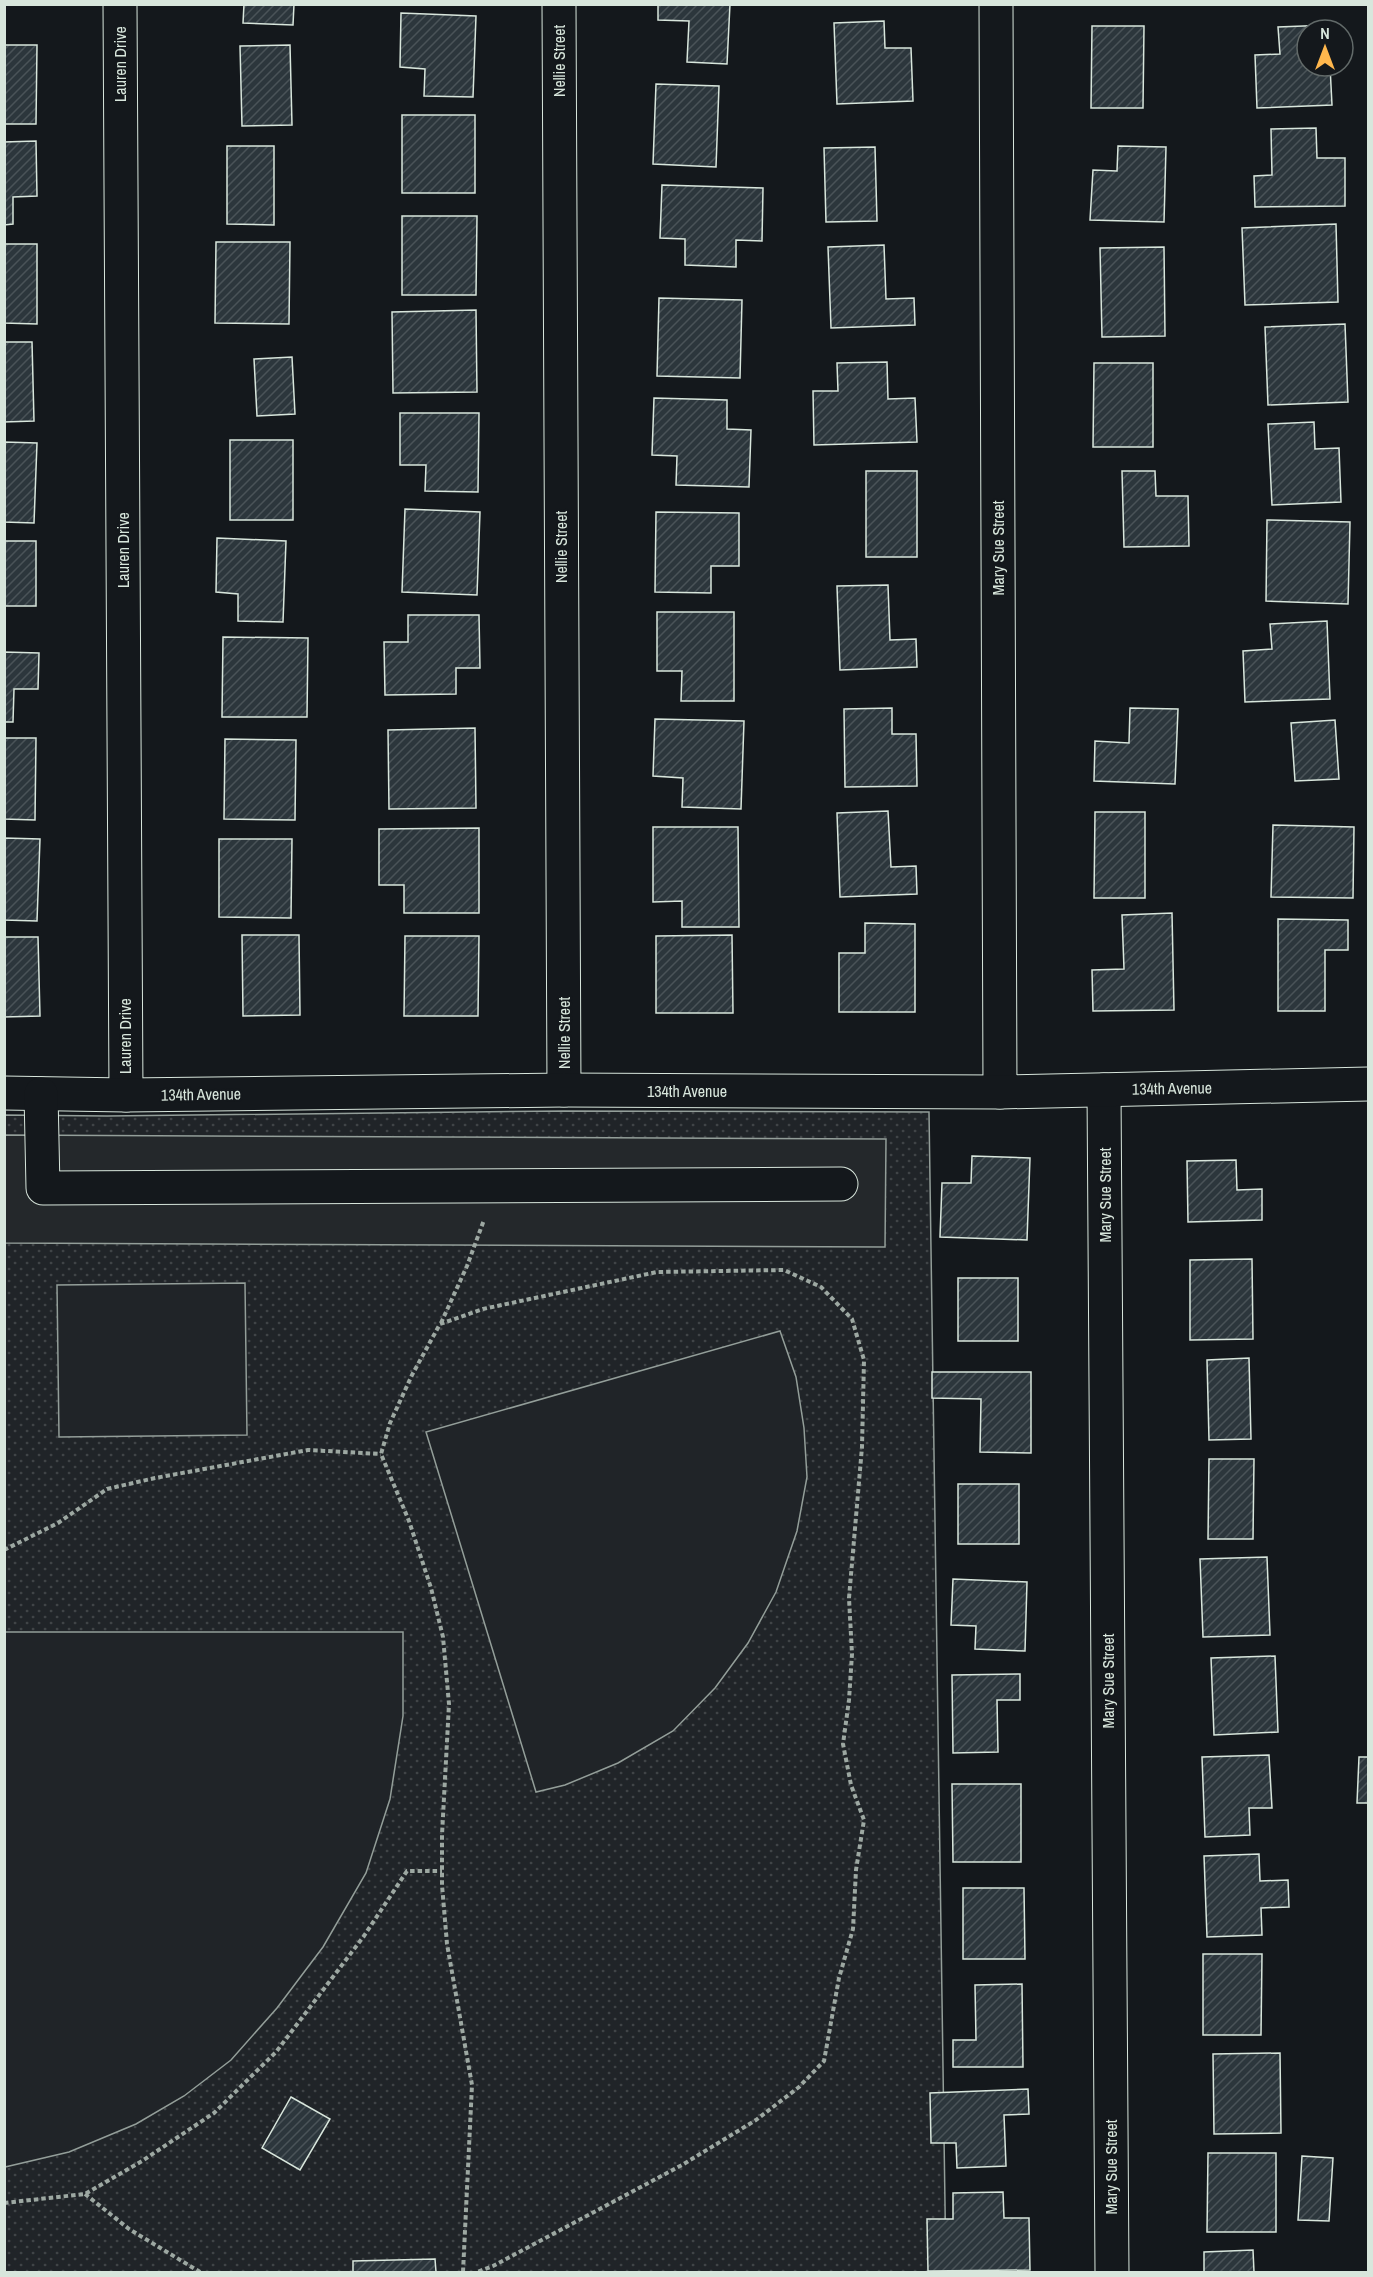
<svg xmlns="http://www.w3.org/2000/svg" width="1373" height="2277" viewBox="0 0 1373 2277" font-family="'Archivo Narrow',sans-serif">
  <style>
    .green { fill: url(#green-dots); stroke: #939e99; stroke-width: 1.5 }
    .pitch { fill: #202428; stroke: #939e99; stroke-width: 1.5 }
    .parking { fill: #24282b; stroke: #939e99; stroke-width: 1.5 }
    .building { fill: url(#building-hatch); stroke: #d8e6dc; stroke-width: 1.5 }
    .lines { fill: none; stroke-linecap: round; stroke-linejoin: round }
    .minor-casing { stroke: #d8e6dc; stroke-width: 35 }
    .path { stroke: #9da8a2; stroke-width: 4; stroke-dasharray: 4.5 3; stroke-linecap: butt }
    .minor { stroke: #14181c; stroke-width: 33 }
    .labels { text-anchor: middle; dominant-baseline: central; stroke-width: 4.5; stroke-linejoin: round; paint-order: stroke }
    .street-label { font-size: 16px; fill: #d8e6dc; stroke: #14181c }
  </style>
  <defs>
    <pattern id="green-dots" width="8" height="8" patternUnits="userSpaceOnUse" patternTransform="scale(1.5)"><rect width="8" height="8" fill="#202428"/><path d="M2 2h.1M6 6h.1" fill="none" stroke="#404447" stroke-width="1.8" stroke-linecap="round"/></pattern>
    <pattern id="building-hatch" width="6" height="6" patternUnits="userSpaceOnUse" patternTransform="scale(1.5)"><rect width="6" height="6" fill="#2c363c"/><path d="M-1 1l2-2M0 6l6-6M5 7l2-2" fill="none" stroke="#4a5358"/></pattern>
  </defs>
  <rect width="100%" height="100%" fill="#14181c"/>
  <path class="green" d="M 564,1111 L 929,1112 L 946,2272 L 5,2272 L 5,1115 L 107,1116 Z"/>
  <g class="pitch">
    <path d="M 245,1283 L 247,1435 L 59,1437 L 57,1285 Z"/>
    <path d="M 780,1331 L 796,1377 L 804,1428 L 807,1477 L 797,1531 L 776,1592 L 748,1643 L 715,1688 L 673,1731 L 618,1763 L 565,1785 L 536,1792 L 426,1432 Z"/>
    <path d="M 5,1632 L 403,1632 L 403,1716 L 390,1799 L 366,1873 L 323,1947 L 277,2008 L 231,2060 L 184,2096 L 136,2124 L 69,2152 L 5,2167 Z"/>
  </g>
  <path class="parking" d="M 5,1135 L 886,1139 L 885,1247 L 5,1243 Z"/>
  <g class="building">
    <path d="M 244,4 L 294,4 L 293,25 L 243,23 Z"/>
    <path d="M 658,4 L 730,4 L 727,64 L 687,62 L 689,21 L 658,20 Z"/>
    <path d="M 401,13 L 476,16 L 473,97 L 424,96 L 425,69 L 400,67 Z"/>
    <path d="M 884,21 L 885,48 L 911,48 L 913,101 L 837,104 L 834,23 Z"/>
    <path d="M 1329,25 L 1329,30 L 1307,30 L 1307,66 L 1330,66 L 1332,105 L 1257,108 L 1255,55 L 1280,54 L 1278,27 Z"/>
    <path d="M 1092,26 L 1144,26 L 1143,108 L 1091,108 Z"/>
    <path d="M 4,45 L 37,45 L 36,124 L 4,124 Z"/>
    <path d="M 290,45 L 292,125 L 242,126 L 240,46 Z"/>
    <path d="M 656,84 L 719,86 L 716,167 L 653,164 Z"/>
    <rect x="402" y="115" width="73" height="78"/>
    <path d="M 1316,128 L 1317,158 L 1345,158 L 1345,206 L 1255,207 L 1254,176 L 1272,175 L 1271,129 Z"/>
    <path d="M 36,141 L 37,196 L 13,197 L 13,224 L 4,225 L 4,142 Z"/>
    <path d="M 227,146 L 274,146 L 274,225 L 227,224 Z"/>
    <path d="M 1118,146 L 1166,147 L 1164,222 L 1090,220 L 1093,170 L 1117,171 Z"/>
    <path d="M 875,147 L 877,221 L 826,222 L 824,148 Z"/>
    <path d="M 662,185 L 763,188 L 762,241 L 736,240 L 736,267 L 685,265 L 685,239 L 660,238 Z"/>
    <path d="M 402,216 L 477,216 L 476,295 L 402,295 Z"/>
    <path d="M 1336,224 L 1338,302 L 1245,305 L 1242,228 Z"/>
    <path d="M 216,242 L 290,242 L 289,324 L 215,323 Z"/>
    <path d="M 4,244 L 37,244 L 37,324 L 4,323 Z"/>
    <path d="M 884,245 L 886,299 L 914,298 L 915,325 L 831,328 L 828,247 Z"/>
    <path d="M 1164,247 L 1165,336 L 1102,337 L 1100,248 Z"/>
    <path d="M 659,298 L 742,300 L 740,378 L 657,376 Z"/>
    <path d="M 476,310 L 477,392 L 393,393 L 392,312 Z"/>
    <path d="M 1345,324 L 1348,402 L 1268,405 L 1265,327 Z"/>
    <path d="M 4,342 L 32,342 L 34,421 L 4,422 Z"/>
    <path d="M 292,357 L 295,414 L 257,416 L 254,359 Z"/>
    <path d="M 887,362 L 888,399 L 915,398 L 917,442 L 814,445 L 813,391 L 838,391 L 837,363 Z"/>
    <path d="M 1094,363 L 1153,363 L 1153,447 L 1093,447 Z"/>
    <path d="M 654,398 L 727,400 L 727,429 L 751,430 L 749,487 L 676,485 L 677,456 L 652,455 Z"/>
    <path d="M 400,413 L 479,413 L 478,492 L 425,491 L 426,465 L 400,465 Z"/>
    <path d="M 1314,422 L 1315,449 L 1339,448 L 1341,502 L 1272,505 L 1268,424 Z"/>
    <rect x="230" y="440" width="63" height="80"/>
    <path d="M 4,442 L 37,443 L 34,523 L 4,522 Z"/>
    <rect x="866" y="471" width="51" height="86"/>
    <path d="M 1122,471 L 1155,471 L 1156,496 L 1188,496 L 1189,546 L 1124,547 Z"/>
    <path d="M 405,509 L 480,512 L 477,595 L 402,592 Z"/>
    <path d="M 656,512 L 739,513 L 739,566 L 711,566 L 711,593 L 655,592 Z"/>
    <path d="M 1267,520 L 1350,522 L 1348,604 L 1266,601 Z"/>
    <path d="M 217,538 L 286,541 L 283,622 L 238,621 L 238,594 L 216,592 Z"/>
    <rect x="4" y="541" width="32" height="65"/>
    <path d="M 888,585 L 890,640 L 916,639 L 917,667 L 840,670 L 837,586 Z"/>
    <path d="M 657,612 L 734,612 L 734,701 L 681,701 L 682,671 L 657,671 Z"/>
    <path d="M 408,615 L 479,615 L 480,668 L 456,668 L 456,694 L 385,695 L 384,642 L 408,642 Z"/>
    <path d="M 1327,621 L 1330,699 L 1245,702 L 1243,651 L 1272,649 L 1270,624 Z"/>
    <path d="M 223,637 L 308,638 L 307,717 L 222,717 Z"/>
    <path d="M 4,652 L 39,653 L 38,689 L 14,689 L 13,722 L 4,722 Z"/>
    <path d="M 892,708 L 892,734 L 916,734 L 917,786 L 845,787 L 844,709 Z"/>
    <path d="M 1130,708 L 1178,709 L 1175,784 L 1094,781 L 1095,741 L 1129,743 Z"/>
    <path d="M 655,719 L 744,721 L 741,809 L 682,807 L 683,778 L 653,776 Z"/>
    <path d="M 1335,720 L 1339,779 L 1295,781 L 1291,723 Z"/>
    <path d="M 475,728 L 476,808 L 389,809 L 388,730 Z"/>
    <path d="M 4,738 L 36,738 L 35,820 L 4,819 Z"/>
    <path d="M 225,739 L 296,740 L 295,820 L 224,819 Z"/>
    <path d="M 888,811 L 891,867 L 916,866 L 917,894 L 840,897 L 837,813 Z"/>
    <path d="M 1095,812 L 1145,812 L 1145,898 L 1094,898 Z"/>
    <path d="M 1273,825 L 1354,827 L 1353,898 L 1271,897 Z"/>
    <path d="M 653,827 L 738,827 L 739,927 L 682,927 L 682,901 L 653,902 Z"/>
    <path d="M 479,828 L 479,913 L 404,913 L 404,885 L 379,885 L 379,829 Z"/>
    <path d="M 4,838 L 40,839 L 37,921 L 4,920 Z"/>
    <path d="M 219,839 L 292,839 L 291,918 L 219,917 Z"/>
    <path d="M 1172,913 L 1174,1010 L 1093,1011 L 1092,970 L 1124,969 L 1122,915 Z"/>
    <path d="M 1278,919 L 1348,920 L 1348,950 L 1325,950 L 1325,1011 L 1278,1011 Z"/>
    <path d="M 865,923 L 915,924 L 915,1012 L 839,1012 L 839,953 L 865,953 Z"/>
    <path d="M 242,935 L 299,935 L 300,1015 L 243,1016 Z"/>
    <path d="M 732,935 L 733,1013 L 656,1013 L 656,936 Z"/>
    <path d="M 405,936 L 479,936 L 478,1016 L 404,1016 Z"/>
    <path d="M 4,937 L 38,937 L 40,1016 L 4,1017 Z"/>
    <path d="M 972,1156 L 1030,1158 L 1027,1240 L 940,1237 L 942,1183 L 971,1183 Z"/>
    <path d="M 1236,1160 L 1237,1190 L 1262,1189 L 1262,1220 L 1188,1222 L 1187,1161 Z"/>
    <path d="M 1252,1259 L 1253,1339 L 1190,1340 L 1190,1260 Z"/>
    <rect x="958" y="1278" width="60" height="63"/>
    <path d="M 1249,1358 L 1251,1439 L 1209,1440 L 1207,1360 Z"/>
    <path d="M 932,1372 L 1031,1372 L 1031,1453 L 980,1452 L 981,1399 L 932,1398 Z"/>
    <path d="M 1209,1459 L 1254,1459 L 1253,1539 L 1208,1539 Z"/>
    <rect x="958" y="1484" width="61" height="60"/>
    <path d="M 1267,1557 L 1270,1635 L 1203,1637 L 1200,1559 Z"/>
    <path d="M 953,1579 L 1027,1582 L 1025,1651 L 975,1649 L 976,1626 L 951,1625 Z"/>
    <path d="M 1275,1656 L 1278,1732 L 1214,1735 L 1211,1658 Z"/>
    <path d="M 1020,1674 L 1020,1700 L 997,1700 L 998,1752 L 953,1753 L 952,1675 Z"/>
    <path d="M 1269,1755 L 1272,1808 L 1249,1808 L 1250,1835 L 1205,1837 L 1202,1757 Z"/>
    <path d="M 1359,1757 L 1368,1757 L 1368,1803 L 1357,1803 Z"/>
    <path d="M 952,1784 L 1021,1784 L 1021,1862 L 953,1862 Z"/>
    <path d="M 1259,1854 L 1260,1881 L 1288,1880 L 1289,1907 L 1261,1908 L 1262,1935 L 1207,1937 L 1204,1856 Z"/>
    <path d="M 963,1888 L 1024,1888 L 1025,1959 L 963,1959 Z"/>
    <path d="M 1203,1954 L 1262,1954 L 1261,2035 L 1203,2035 Z"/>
    <path d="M 1022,1984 L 1023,2067 L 953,2067 L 953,2040 L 976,2040 L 975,1985 Z"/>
    <path d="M 1280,2053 L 1281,2133 L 1214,2134 L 1213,2054 Z"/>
    <path d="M 1028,2089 L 1029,2114 L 1004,2115 L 1006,2166 L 957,2168 L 956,2143 L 931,2143 L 930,2093 Z"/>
    <path d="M 291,2097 L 330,2119 L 300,2170 L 262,2148 Z"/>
    <path d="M 1208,2153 L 1276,2153 L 1276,2232 L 1207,2232 Z"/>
    <path d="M 1302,2156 L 1333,2158 L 1329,2221 L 1298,2220 Z"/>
    <path d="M 1003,2192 L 1004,2218 L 1029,2218 L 1030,2270 L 928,2271 L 927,2219 L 953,2219 L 953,2193 Z"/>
    <path d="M 1253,2250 L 1254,2272 L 1204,2272 L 1204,2252 Z"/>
    <path d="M 435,2259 L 436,2272 L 353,2272 L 353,2261 Z"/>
  </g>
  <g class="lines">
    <g class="minor-casing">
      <g id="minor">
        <path d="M 120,4 L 126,1095"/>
        <path d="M 559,4 L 564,1090"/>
        <path d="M 996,4 L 1000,1092"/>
        <path d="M 1104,1090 L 1112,2272"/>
        <path d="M 4,1093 L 126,1095 L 564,1090 L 1000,1092 L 1368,1084"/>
        <path d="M 41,1094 L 43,1188 L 841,1184"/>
      </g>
    </g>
    <g class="path">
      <path d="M 441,1323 L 467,1266 L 484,1220"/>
      <path d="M 4,1550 L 58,1523 L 107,1489 L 155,1478 L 308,1450 L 381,1454"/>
      <path d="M 85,2194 L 129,2229 L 200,2272"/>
      <path d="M 4,2203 L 85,2194 L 142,2161 L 214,2113 L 276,2052 L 364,1936 L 407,1871 L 442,1871"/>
      <path d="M 463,2272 L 472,2085 L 447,1944 L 442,1885 L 442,1835 L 449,1704 L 443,1637 L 431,1588 L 409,1521 L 381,1454 L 390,1423 L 412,1375 L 440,1324 L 483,1309 L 657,1272 L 784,1270 L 821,1287 L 852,1319 L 864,1360 L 862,1447 L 849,1598 L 852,1654 L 849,1700 L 843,1744 L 851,1785 L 864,1820 L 856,1870 L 853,1929 L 839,1978 L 824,2061 L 799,2087 L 756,2120 L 682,2165 L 493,2266 L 477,2272"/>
    </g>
    <use href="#minor" class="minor"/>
  </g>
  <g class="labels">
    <g class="street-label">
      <text transform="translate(559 61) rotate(-90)">Nellie Street</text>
      <text transform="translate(120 64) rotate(-90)">Lauren Drive</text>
      <text transform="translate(561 547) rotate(-90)">Nellie Street</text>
      <text transform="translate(998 548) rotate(-90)">Mary Sue Street</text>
      <text transform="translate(123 550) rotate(-90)">Lauren Drive</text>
      <text transform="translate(564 1033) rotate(-90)">Nellie Street</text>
      <text transform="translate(125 1036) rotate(-90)">Lauren Drive</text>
      <text transform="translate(1172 1088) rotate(-1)">134th Avenue</text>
      <text x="687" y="1091">134th Avenue</text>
      <text transform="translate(201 1094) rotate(-1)">134th Avenue</text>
      <text transform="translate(1105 1195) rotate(-90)">Mary Sue Street</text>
      <text transform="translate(1108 1681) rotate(-90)">Mary Sue Street</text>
      <text transform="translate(1111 2167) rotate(-90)">Mary Sue Street</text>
    </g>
  </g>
  <rect width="1373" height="2277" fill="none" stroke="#d8e6dc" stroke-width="12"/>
  <g transform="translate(1325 48)"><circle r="28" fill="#14181c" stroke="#626a69" stroke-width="1.5"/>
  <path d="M0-4.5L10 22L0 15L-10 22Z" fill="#ffb74d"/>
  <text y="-9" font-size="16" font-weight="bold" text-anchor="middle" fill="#d8e6dc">N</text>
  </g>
</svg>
